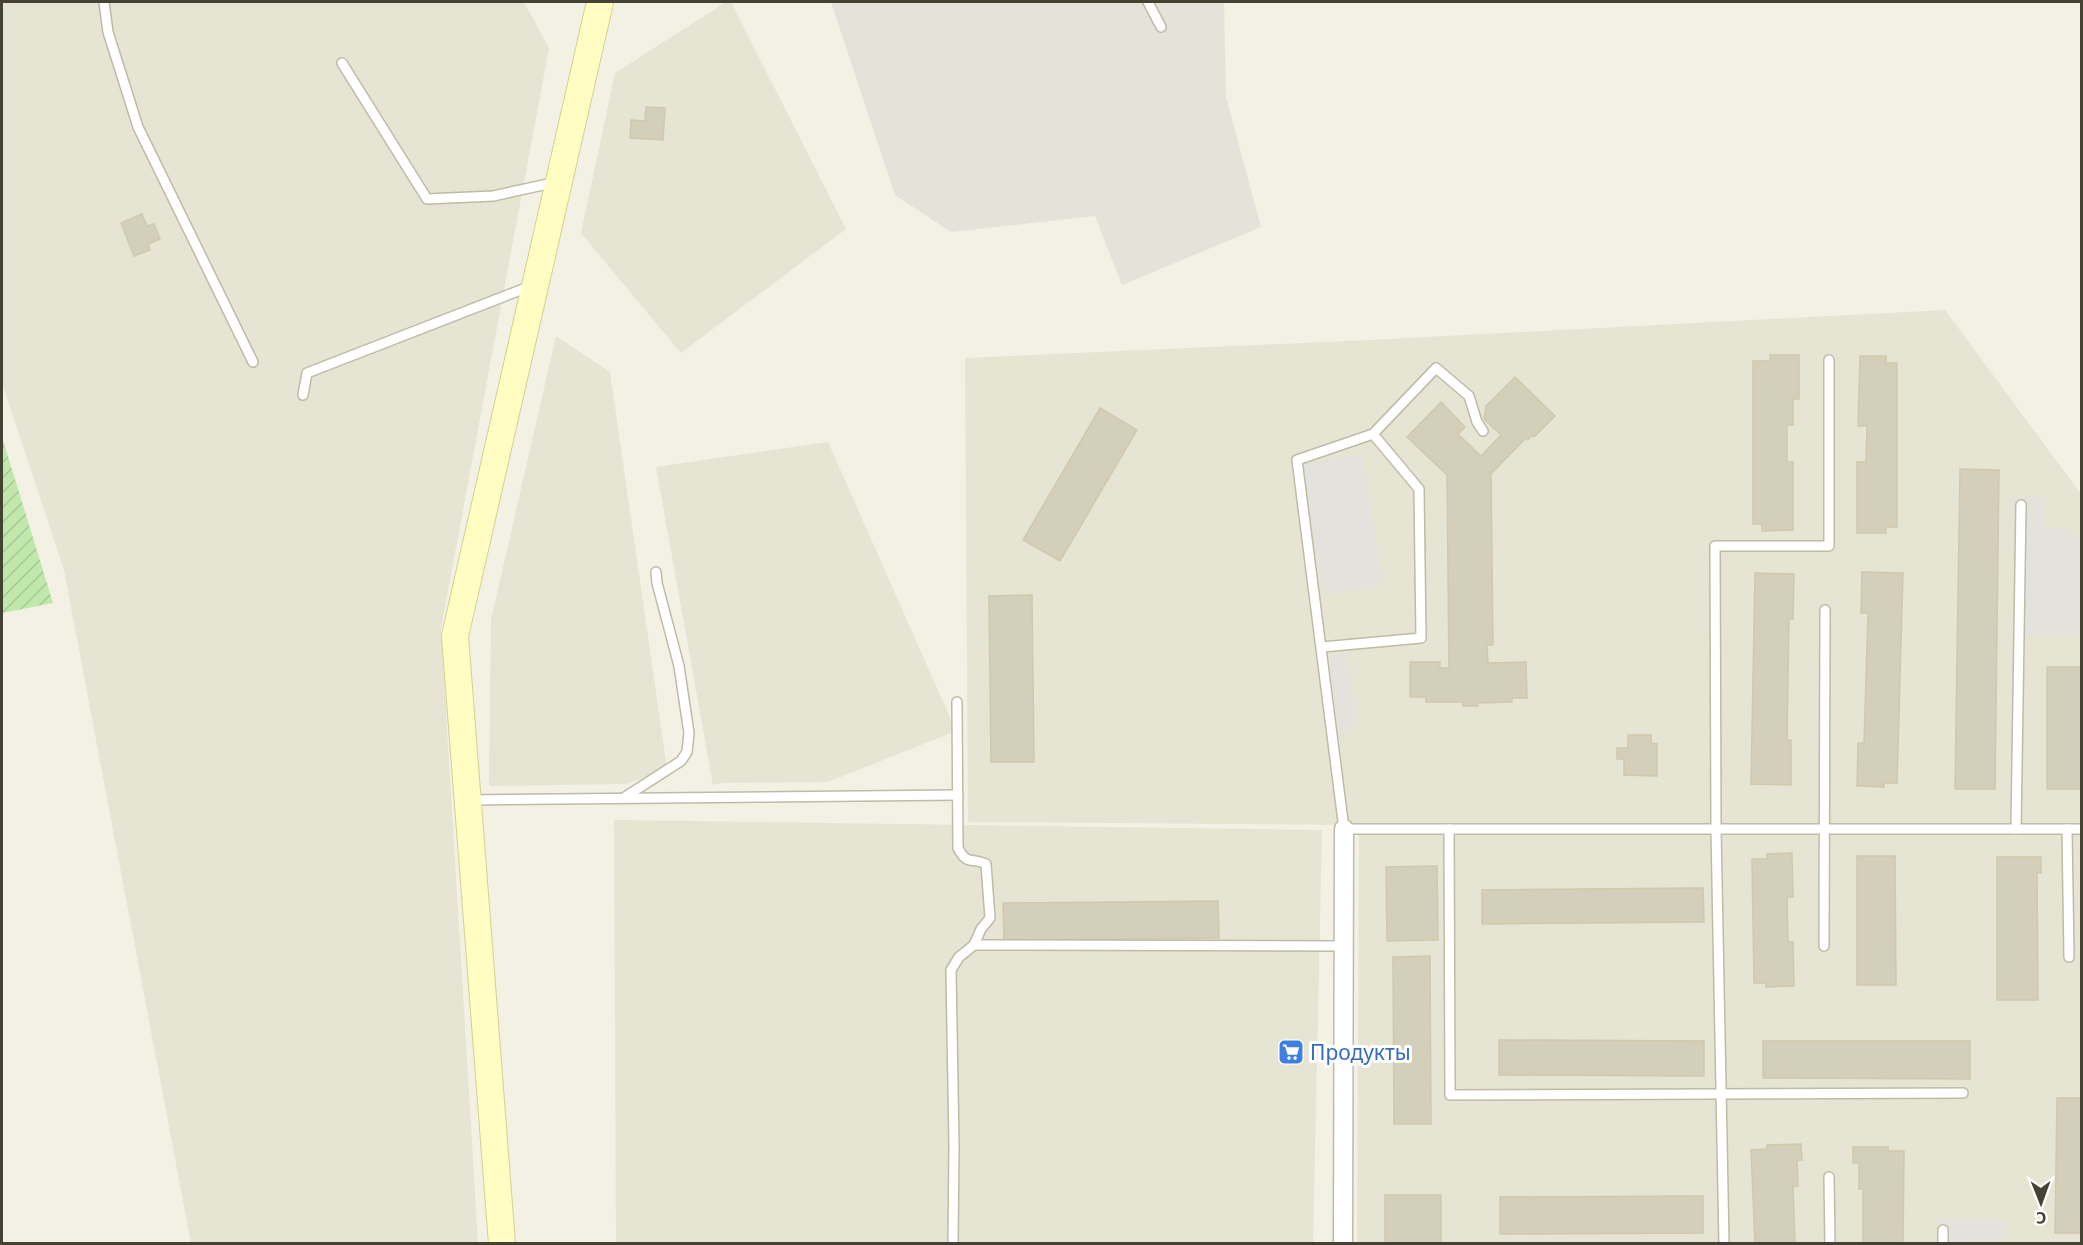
<svg xmlns="http://www.w3.org/2000/svg" width="2083" height="1245" viewBox="0 0 2083 1245" font-family="'Noto Sans',sans-serif">
  <style>
    .residential { fill: #e6e4d2 }
    .industrial { fill: #e4e2d9 }
    .garden { fill: url(#garden-furrows) }
    .parking { fill: #e3e2dd }
    .building { fill: #d4cfba; stroke: #cfc9ad; stroke-width: 1.5 }
    .lines { fill: none; stroke-linecap: round; stroke-linejoin: round }
    .lane-casing { stroke: #bebba7; stroke-width: 12 }
    .street-casing { stroke: #bebba7; stroke-width: 21 }
    .secondary-casing { stroke: #d3d093; stroke-width: 28 }
    .lane { stroke: #fff; stroke-width: 9 }
    .street { stroke: #fff; stroke-width: 18 }
    .secondary { stroke: #fffdc2; stroke-width: 26 }
    .labels { text-anchor: middle; dominant-baseline: central; stroke-width: 6; stroke-linejoin: round; paint-order: stroke }
    .shop-label { font-size: 21px; fill: #366cbe; stroke: #fff; text-anchor: start }
  </style>
  <defs>
    <pattern id="garden-furrows" width="10" height="10" patternUnits="userSpaceOnUse" patternTransform="scale(1.5)"><rect width="10" height="10" fill="#c0e8ac"/><path d="M-1 1l2-2M0 10L10 0M9 11l2-2" fill="none" stroke="#a6c895"/></pattern>
  </defs>
  <rect width="100%" height="100%" fill="#f2f1e4"/>
  <g class="residential">
    <path d="M 2,2 L 524,2 L 549,48 L 441,628 L 478,1243 L 191,1243 L 64,570 L 2,383 Z"/>
    <path d="M 726,2 L 731,2 L 846,229 L 681,353 L 581,233 L 615,73 Z"/>
    <path d="M 1945,310 L 2081,494 L 2081,1243 L 1357,1243 L 1359,825 L 968,822 L 965,358 L 1370,340 Z"/>
    <path d="M 556,336 L 610,372 L 667,769 L 627,784 L 489,786 L 491,620 Z"/>
    <path d="M 828,442 L 956,731 L 828,782 L 724,783 L 713,785 L 656,467 Z"/>
    <path d="M 614,820 L 1322,830 L 1313,1243 L 616,1243 Z"/>
  </g>
  <path class="industrial" d="M 831,2 L 1224,2 L 1226,97 L 1261,227 L 1122,285 L 1095,216 L 951,232 L 895,195 Z"/>
  <path class="garden" d="M 2,437 L 53,603 L 2,613 Z"/>
  <g class="parking">
    <path d="M 1362,455 L 1383,585 L 1324,595 L 1302,464 Z"/>
    <path d="M 2042,496 L 2043,529 L 2068,528 L 2081,542 L 2081,636 L 2013,636 L 2014,497 Z"/>
    <path d="M 1346,651 L 1357,724 L 1340,735 L 1329,658 Z"/>
    <path d="M 1937,1221 L 2005,1221 L 2005,1243 L 1937,1244 Z"/>
  </g>
  <g class="building">
    <path d="M 646,107 L 665,108 L 663,140 L 630,138 L 631,120 L 645,121 Z"/>
    <path d="M 142,214 L 147,226 L 154,224 L 160,239 L 148,244 L 150,250 L 134,256 L 121,223 Z"/>
    <path d="M 1770,355 L 1799,355 L 1799,399 L 1793,399 L 1793,425 L 1787,425 L 1787,462 L 1793,462 L 1793,530 L 1762,531 L 1762,524 L 1753,524 L 1753,361 L 1770,361 Z"/>
    <path d="M 1860,356 L 1886,356 L 1886,363 L 1897,363 L 1897,527 L 1886,527 L 1886,533 L 1857,533 L 1857,462 L 1866,462 L 1867,426 L 1858,426 Z"/>
    <path d="M 1515,377 L 1555,416 L 1534,437 L 1532,435 L 1528,440 L 1526,438 L 1491,474 L 1493,645 L 1487,645 L 1488,663 L 1526,662 L 1527,698 L 1512,698 L 1512,702 L 1478,703 L 1478,706 L 1463,706 L 1463,702 L 1426,702 L 1426,697 L 1410,697 L 1410,662 L 1440,662 L 1440,668 L 1449,668 L 1447,475 L 1407,437 L 1441,402 L 1465,427 L 1458,434 L 1481,456 L 1501,435 L 1484,419 L 1486,406 Z"/>
    <path d="M 1100,408 L 1137,430 L 1060,561 L 1023,540 Z"/>
    <path d="M 1960,469 L 1999,470 L 1995,789 L 1955,789 Z"/>
    <path d="M 1862,572 L 1903,573 L 1897,783 L 1884,783 L 1884,787 L 1857,786 L 1858,743 L 1864,743 L 1868,613 L 1861,613 Z"/>
    <path d="M 1755,573 L 1794,574 L 1793,619 L 1789,619 L 1787,740 L 1791,740 L 1791,785 L 1751,784 Z"/>
    <path d="M 1032,595 L 1034,762 L 991,762 L 989,596 Z"/>
    <rect x="2047" y="667" width="35" height="122"/>
    <path d="M 1628,735 L 1651,735 L 1651,743 L 1657,744 L 1657,776 L 1624,775 L 1624,759 L 1617,759 L 1617,748 L 1628,748 Z"/>
    <path d="M 1792,853 L 1793,897 L 1787,897 L 1788,942 L 1793,942 L 1794,986 L 1766,987 L 1766,983 L 1754,983 L 1752,859 L 1767,859 L 1767,854 Z"/>
    <path d="M 1857,856 L 1895,856 L 1896,985 L 1857,985 Z"/>
    <path d="M 1997,857 L 2041,857 L 2041,873 L 2037,873 L 2038,1000 L 1997,1000 Z"/>
    <path d="M 1437,866 L 1438,940 L 1387,941 L 1386,867 Z"/>
    <path d="M 1703,888 L 1704,922 L 1482,924 L 1482,890 Z"/>
    <path d="M 1218,901 L 1219,938 L 1004,940 L 1003,903 Z"/>
    <path d="M 1430,956 L 1431,1124 L 1394,1124 L 1393,957 Z"/>
    <path d="M 1499,1040 L 1704,1041 L 1704,1076 L 1499,1075 Z"/>
    <path d="M 1763,1041 L 1970,1041 L 1970,1079 L 1763,1078 Z"/>
    <path d="M 2057,1098 L 2082,1098 L 2082,1233 L 2055,1233 Z"/>
    <path d="M 1801,1144 L 1802,1160 L 1797,1160 L 1798,1186 L 1793,1187 L 1795,1244 L 1755,1244 L 1751,1150 L 1767,1149 L 1767,1145 Z"/>
    <path d="M 1853,1147 L 1888,1147 L 1888,1151 L 1904,1151 L 1903,1244 L 1863,1244 L 1863,1189 L 1859,1189 L 1859,1163 L 1853,1163 Z"/>
    <rect x="1385" y="1195" width="56" height="49"/>
    <path d="M 1703,1196 L 1703,1233 L 1500,1234 L 1500,1197 Z"/>
  </g>
  <g class="lines">
    <g class="lane-casing">
      <g id="lane">
        <path d="M 104,2 L 108,32 L 138,127 L 253,362"/>
        <path d="M 1148,2 L 1161,27"/>
        <path d="M 342,63 L 427,199 L 493,196 L 557,182"/>
        <path d="M 303,395 L 307,373 L 531,286"/>
        <path d="M 1483,431 L 1477,422 L 1469,396 L 1436,368 L 1373,434 L 1297,460 L 1344,829 L 2082,829"/>
        <path d="M 1322,647 L 1421,638 L 1419,489 L 1373,434"/>
        <path d="M 625,797 L 681,761 L 687,752 L 689,733 L 679,666 L 657,583 L 656,572"/>
        <path d="M 469,800 L 958,795"/>
        <path d="M 1449,829 L 1450,1095 L 1963,1093"/>
        <path d="M 2016,829 L 2021,505"/>
        <path d="M 2067,829 L 2069,957"/>
        <path d="M 974,945 L 1344,946"/>
        <path d="M 1824,946 L 1825,610"/>
        <path d="M 1829,1177 L 1830,1244"/>
        <path d="M 1943,1230 L 1943,1244"/>
        <path d="M 953,1244 L 954,1145 L 951,970 L 959,957 L 974,945 L 981,929 L 990,918 L 986,864 C 972,857 967,866 958,848 L 957,702"/>
        <path d="M 1724,1244 L 1716,829 L 1715,546 L 1829,546 L 1829,360"/>
      </g>
    </g>
    <g class="street-casing">
      <path id="street" d="M 1343,1244 L 1344,829"/>
    </g>
    <g class="secondary-casing">
      <path id="secondary" d="M 502,1244 L 455,636 L 600,2"/>
    </g>
    <use href="#lane" class="lane"/>
    <use href="#street" class="street"/>
    <use href="#secondary" class="secondary"/>
  </g>
  <defs>
    <g id="supermarket-square" transform="scale(1.35)"><rect x="-9" y="-9" width="18" height="18" rx="4" fill="#3f7fe0" stroke="#fff"/><path d="M-6-5.5h2.5l.6 2H6L4.5 2H-2.5L-4.4-4H-6ZM-1.5 3.2a1.3 1.3 0 1 0 .1 0ZM3 3.2a1.3 1.3 0 1 0 .1 0Z" fill="#fff"/></g>
  </defs>
  <g fill-rule="evenodd">
    <use href="#supermarket-square" x="1291" y="1052"/>
  </g>
  <g class="labels">
    <g class="shop-label">
      <text x="1310" y="1052">Продукты</text>
    </g>
  </g>
  <rect width="2083" height="1245" fill="none" stroke="#454234" stroke-width="6"/>
  <g transform="translate(2041 1203) rotate(179)" stroke="#ffffff" stroke-width="4.5" paint-order="stroke">
  <path d="M0-4.5L10 22L0 15L-10 22Z" fill="#454234"/>
  <text y="-9" font-size="16" font-weight="bold" text-anchor="middle" fill="#454234">С</text>
  </g>
</svg>
